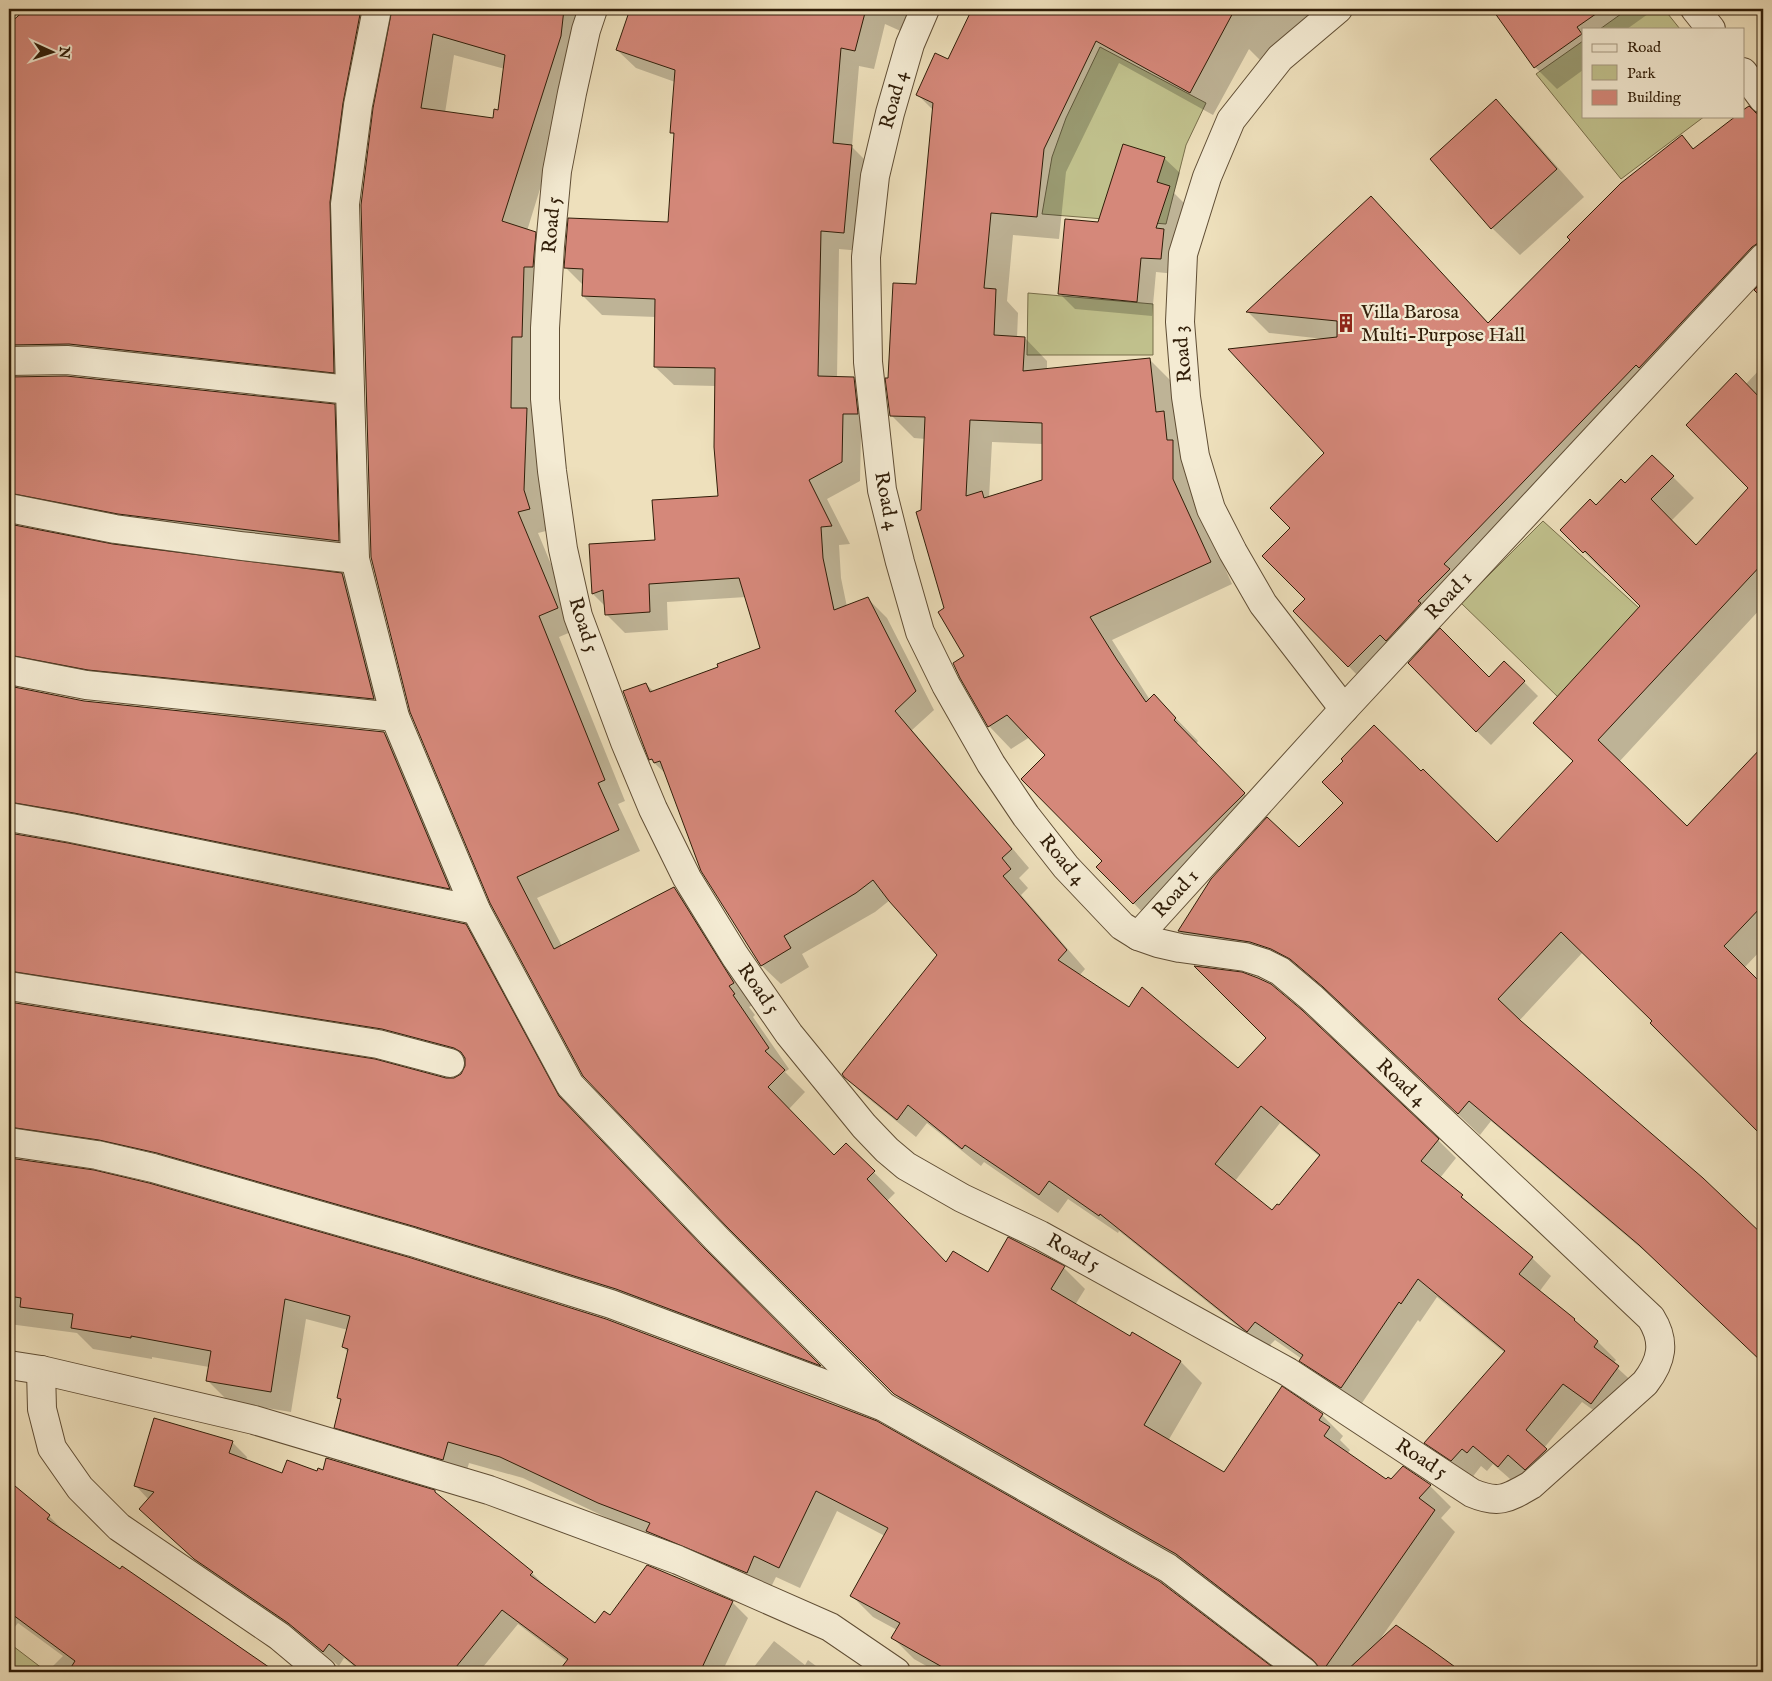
<svg xmlns="http://www.w3.org/2000/svg" width="1772" height="1681" viewBox="0 0 1772 1681" font-family="'IM FELL English',serif">
  <style>
    .green { fill: #c0c08c; stroke: #786e4a }
    .shadow { fill: #0003; fill-rule: evenodd }
    .building { fill: #d5887a; stroke: #301d08; fill-rule: evenodd }
    .lines { fill: none; stroke-linecap: round; stroke-linejoin: round }
    .street-casing { stroke: #604e35; stroke-width: 30 }
    .street { stroke: #f4ebd3; stroke-width: 28 }
    .labels { text-anchor: middle; dominant-baseline: central; stroke-width: 4.5; stroke-linejoin: round; paint-order: stroke }
    .street-label { font-size: 20px; fill: #301d08; stroke: #f4ebd3 }
    .poi-label { font-size: 20px; fill: #301d08; stroke: #f4ebd3; text-anchor: start }
  </style>
  <rect width="100%" height="100%" fill="#eee0bc"/>
  <filter id="stains"><feTurbulence type="fractalNoise" baseFrequency=".004" numOctaves="4"/><feColorMatrix values="0 0 0 0 .2 0 0 0 0 .09 0 0 0 0 .02 0 0 0 .5 -.17"/></filter>
  <radialGradient id="worn" r=".72"><stop offset=".6" stop-color="#630" stop-opacity="0"/><stop offset="1" stop-color="#630" stop-opacity=".3"/></radialGradient>
  <g class="green">
    <path d="M 1628,9 L 1664,9 L 1680,29 L 1600,29 Z"/>
    <path d="M 1583,41 L 1583,116 L 1705,116 L 1621,179 L 1536,74 Z"/>
    <path d="M 1100,47 L 1206,103 L 1186,145 L 1166,224 L 1042,214 L 1052,157 L 1066,118 Z"/>
    <path d="M 1028,293 L 1153,304 L 1153,355 L 1027,355 Z"/>
    <path d="M 1543,521 L 1639,608 L 1559,698 L 1461,603 Z"/>
    <path d="M 9,1643 L 47,1672 L 9,1672 Z"/>
  </g>
  <g class="shadow">
    <path d="M 44,9 L 600,9 L 582,53 L 527,231 L 535,233 L 556,255 L 533,357 L 532,415 L 548,431 L 550,530 L 538,533 L 578,629 L 559,637 L 625,801 L 618,804 L 640,851 L 537,898 L 562,946 L 674,888 L 695,909 L 755,1004 L 749,1007 L 755,1015 L 753,1017 L 789,1069 L 785,1072 L 805,1092 L 789,1109 L 834,1156 L 846,1145 L 895,1193 L 887,1201 L 947,1263 L 988,1273 L 1064,1268 L 1085,1289 L 1075,1305 L 1130,1338 L 1181,1362 L 1202,1383 L 1168,1441 L 1225,1473 L 1322,1415 L 1343,1436 L 1340,1440 L 1350,1450 L 1347,1454 L 1386,1481 L 1430,1486 L 1451,1507 L 1441,1518 L 1455,1532 L 1381,1638 L 1396,1626 L 1460,1672 L 1321,1672 L 1320,1668 L 1200,1576 L 916,1415 L 728,1226 L 491,903 L 393,15 L 387,19 L 350,226 L 355,393 L 23,368 L 15,378 L 334,405 L 355,427 L 359,562 L 18,519 L 14,526 L 113,546 L 342,574 L 363,596 L 395,720 L 18,681 L 15,688 L 84,702 L 384,733 L 405,754 L 470,909 L 18,828 L 15,835 L 465,925 L 487,947 L 579,1118 L 726,1272 L 838,1385 L 179,1173 L 17,1154 L 15,1160 L 1159,1582 L 1277,1672 L 937,1672 L 914,1659 L 893,1638 L 897,1630 L 873,1617 L 852,1596 L 885,1536 L 837,1511 L 800,1588 L 776,1577 L 768,1593 L 654,1537 L 620,1524 L 523,1478 L 469,1463 L 464,1480 L 357,1448 L 335,1427 L 342,1401 L 339,1397 L 349,1353 L 343,1347 L 348,1330 L 306,1319 L 291,1412 L 229,1402 L 207,1380 L 209,1367 L 152,1357 L 152,1359 L 93,1349 L 77,1333 L 9,1324 L 9,25 L 25,11 L 34,21 ZM 454,55 L 505,69 L 499,111 L 494,119 L 445,113 ZM 18,997 L 403,1049 L 467,1066 L 462,1074 L 455,1079 L 446,1079 L 15,1004 Z"/>
    <path d="M 632,9 L 929,9 L 916,38 L 885,24 L 874,69 L 859,66 L 852,147 L 870,165 L 862,251 L 839,249 L 837,378 L 853,379 L 872,397 L 876,432 L 861,432 L 860,481 L 827,499 L 850,544 L 839,545 L 841,578 L 847,607 L 868,599 L 887,618 L 934,710 L 912,730 L 1029,868 L 1019,878 L 1028,888 L 1021,895 L 1085,969 L 1079,976 L 1130,1009 L 1238,1070 L 1438,1140 L 1456,1158 L 1440,1178 L 1532,1258 L 1551,1276 L 1539,1292 L 1598,1342 L 1616,1360 L 1613,1364 L 1637,1386 L 1610,1422 L 1582,1402 L 1544,1448 L 1564,1468 L 1517,1485 L 1493,1464 L 1487,1471 L 1481,1466 L 1471,1479 L 1444,1461 L 1426,1443 L 1505,1353 L 1437,1297 L 1420,1322 L 1418,1320 L 1360,1406 L 1319,1379 L 1301,1360 L 1302,1359 L 1275,1340 L 1266,1349 L 1119,1231 L 1118,1233 L 1068,1199 L 1058,1213 L 984,1162 L 981,1166 L 927,1123 L 916,1137 L 864,1095 L 845,1076 L 938,955 L 890,900 L 875,912 L 802,954 L 809,967 L 781,984 L 762,966 L 702,870 L 667,775 L 650,759 L 646,684 L 654,692 L 719,668 L 762,649 L 746,597 L 667,602 L 668,630 L 625,633 L 606,614 L 605,606 L 593,594 L 590,546 L 656,541 L 719,497 L 716,386 L 674,385 L 655,367 L 656,317 L 602,315 L 583,296 L 584,286 L 566,268 L 669,223 L 675,136 L 671,132 L 675,82 L 636,68 L 617,50 ZM 1280,1123 L 1320,1157 L 1279,1207 L 1273,1212 L 1235,1181 Z"/>
    <path d="M 974,9 L 1328,9 L 1262,62 L 1249,49 L 1213,115 L 1119,63 L 1066,172 L 1059,239 L 1013,235 L 1007,301 L 1018,313 L 1017,338 L 1025,338 L 1047,361 L 1047,370 L 1149,359 L 1172,382 L 1196,503 L 1232,584 L 1112,640 L 1150,700 L 1154,696 L 1198,741 L 1196,744 L 1266,816 L 1156,926 L 1098,867 L 1104,861 L 1047,755 L 1030,737 L 1011,749 L 989,726 L 966,656 L 946,609 L 922,511 L 926,439 L 914,438 L 891,415 L 889,380 L 917,286 L 933,110 L 917,94 L 949,61 ZM 992,442 L 1043,444 L 1044,481 L 989,498 Z"/>
    <path d="M 1494,9 L 1644,9 L 1648,14 L 1627,29 L 1583,29 L 1583,70 L 1557,89 L 1535,67 Z"/>
    <path d="M 1496,101 L 1523,128 L 1584,197 L 1520,255 L 1492,228 Z"/>
    <path d="M 1743,112 L 1763,132 L 1763,278 L 1661,389 L 1657,385 L 1439,623 L 1441,625 L 1408,661 L 1402,655 L 1370,688 L 1294,611 L 1307,599 L 1292,528 L 1326,453 L 1324,339 L 1269,333 L 1248,312 L 1371,198 L 1489,324 L 1682,137 L 1695,150 L 1743,116 Z"/>
    <path d="M 1164,158 L 1180,173 L 1174,193 L 1184,203 L 1173,240 L 1179,245 L 1176,274 L 1156,272 L 1152,316 L 1075,309 L 1059,293 L 1099,224 Z"/>
    <path d="M 1763,366 L 1763,606 L 1619,762 L 1687,827 L 1763,747 L 1763,948 L 1744,968 L 1763,987 L 1763,1135 L 1652,1023 L 1654,1021 L 1583,952 L 1519,1021 L 1702,1179 L 1763,1237 L 1763,1362 L 1662,1266 L 1491,1121 L 1480,1135 L 1345,1008 L 1313,980 L 1293,970 L 1200,952 L 1179,931 L 1212,880 L 1299,849 L 1497,844 L 1574,762 L 1534,723 L 1642,606 L 1607,571 L 1605,573 L 1562,530 L 1625,485 L 1652,456 L 1694,498 L 1671,521 L 1696,547 L 1750,488 L 1745,385 Z"/>
    <path d="M 1504,662 L 1538,696 L 1491,745 L 1467,722 L 1489,679 Z"/>
    <path d="M 232,1442 L 247,1457 L 246,1461 L 283,1474 L 318,1473 L 434,1491 L 445,1502 L 532,1573 L 547,1588 L 595,1625 L 611,1617 L 647,1567 L 733,1603 L 748,1618 L 722,1672 L 559,1672 L 567,1661 L 518,1624 L 479,1672 L 361,1672 L 344,1658 L 339,1666 L 304,1638 L 210,1574 L 140,1509 L 149,1500 L 135,1485 Z"/>
    <path d="M 9,1482 L 49,1516 L 68,1535 L 250,1656 L 266,1672 L 47,1672 L 63,1656 L 18,1623 L 9,1634 Z"/>
    <path d="M 774,1641 L 805,1665 L 808,1660 L 824,1672 L 750,1672 Z"/>
  </g>
  <g class="building">
    <path d="M 26,9 L 361,9 L 343,103 L 330,202 L 334,373 L 69,344 L 9,345 L 9,24 Z"/>
    <path d="M 392,9 L 564,9 L 561,36 L 502,221 L 536,232 L 533,267 L 524,267 L 522,337 L 512,337 L 511,408 L 527,408 L 524,490 L 530,509 L 518,512 L 558,608 L 539,616 L 605,780 L 598,783 L 619,830 L 517,877 L 554,949 L 674,887 L 734,983 L 729,986 L 735,994 L 733,995 L 769,1048 L 765,1051 L 785,1070 L 768,1087 L 834,1155 L 846,1143 L 875,1171 L 867,1179 L 946,1262 L 953,1251 L 988,1272 L 1008,1237 L 1065,1266 L 1051,1289 L 1130,1336 L 1132,1332 L 1181,1361 L 1144,1425 L 1224,1472 L 1282,1386 L 1323,1414 L 1319,1420 L 1330,1427 L 1324,1436 L 1386,1479 L 1388,1477 L 1391,1479 L 1403,1466 L 1431,1485 L 1419,1498 L 1435,1510 L 1322,1672 L 1319,1672 L 1318,1666 L 1313,1660 L 1176,1554 L 894,1394 L 727,1227 L 583,1076 L 490,903 L 410,712 L 371,557 L 361,205 L 373,108 ZM 433,34 L 505,55 L 498,110 L 494,109 L 493,118 L 421,108 Z"/>
    <path d="M 630,9 L 866,9 L 855,51 L 841,48 L 833,143 L 852,145 L 844,233 L 821,231 L 818,376 L 854,377 L 858,414 L 843,414 L 842,462 L 809,480 L 832,526 L 821,527 L 823,558 L 834,610 L 868,597 L 916,691 L 895,711 L 1012,849 L 1002,858 L 1011,869 L 1003,876 L 1067,950 L 1058,960 L 1129,1007 L 1142,987 L 1238,1068 L 1266,1038 L 1194,966 L 1242,972 L 1258,978 L 1271,984 L 1302,1010 L 1439,1139 L 1421,1161 L 1463,1195 L 1461,1197 L 1533,1257 L 1519,1274 L 1575,1319 L 1574,1320 L 1598,1341 L 1594,1347 L 1619,1366 L 1591,1404 L 1563,1384 L 1526,1430 L 1547,1449 L 1525,1470 L 1508,1455 L 1498,1467 L 1473,1446 L 1467,1453 L 1462,1449 L 1451,1461 L 1424,1443 L 1505,1351 L 1418,1279 L 1401,1304 L 1399,1302 L 1341,1388 L 1299,1361 L 1303,1355 L 1255,1322 L 1247,1332 L 1100,1214 L 1099,1216 L 1049,1181 L 1039,1195 L 965,1145 L 962,1149 L 908,1105 L 897,1120 L 844,1077 L 842,1074 L 937,955 L 889,901 L 873,880 L 856,893 L 784,936 L 791,948 L 761,966 L 701,871 L 660,761 L 654,763 L 652,759 L 649,760 L 623,691 L 646,683 L 650,692 L 718,667 L 717,664 L 760,648 L 739,578 L 649,584 L 650,612 L 605,615 L 603,590 L 592,594 L 589,544 L 655,540 L 652,500 L 718,496 L 714,447 L 715,368 L 654,367 L 655,299 L 582,296 L 583,269 L 564,268 L 568,218 L 668,222 L 674,133 L 670,133 L 675,70 L 616,50 ZM 1261,1106 L 1320,1155 L 1279,1205 L 1277,1204 L 1272,1210 L 1215,1164 Z"/>
    <path d="M 972,9 L 1235,9 L 1190,93 L 1096,41 L 1044,149 L 1037,217 L 991,213 L 984,288 L 996,289 L 994,335 L 1025,337 L 1023,371 L 1150,358 L 1156,412 L 1164,411 L 1167,440 L 1173,440 L 1173,479 L 1211,562 L 1090,617 L 1117,660 L 1146,702 L 1154,694 L 1176,718 L 1174,720 L 1245,793 L 1133,904 L 1096,867 L 1102,861 L 1021,779 L 1045,755 L 1007,715 L 988,727 L 960,678 L 953,663 L 964,656 L 938,612 L 944,608 L 916,512 L 921,510 L 925,417 L 890,416 L 885,378 L 888,378 L 893,283 L 916,284 L 933,103 L 916,95 L 935,53 L 948,59 ZM 970,420 L 1042,423 L 1042,480 L 984,498 L 982,491 L 966,496 Z"/>
    <path d="M 1492,9 L 1603,9 L 1577,27 L 1582,34 L 1534,68 Z"/>
    <path d="M 1496,99 L 1557,169 L 1491,229 L 1430,159 Z"/>
    <path d="M 1749,106 L 1756,113 L 1763,114 L 1763,243 L 1758,243 L 1752,247 L 1639,368 L 1636,365 L 1444,564 L 1450,569 L 1418,601 L 1421,603 L 1386,641 L 1380,635 L 1348,667 L 1293,611 L 1305,599 L 1262,556 L 1290,528 L 1270,508 L 1324,453 L 1228,349 L 1337,337 L 1337,321 L 1246,312 L 1371,196 L 1488,323 L 1570,240 L 1567,237 L 1621,183 L 1682,135 L 1693,149 L 1736,116 L 1743,116 L 1743,110 Z"/>
    <path d="M 1123,144 L 1165,157 L 1157,182 L 1170,186 L 1156,228 L 1164,229 L 1161,259 L 1141,258 L 1137,302 L 1058,294 L 1065,219 L 1098,222 Z"/>
    <path d="M 1763,281 L 1763,299 L 1754,290 Z"/>
    <path d="M 1736,373 L 1763,401 L 1763,563 L 1598,740 L 1687,826 L 1763,746 L 1763,905 L 1724,946 L 1763,985 L 1763,1137 L 1650,1023 L 1652,1021 L 1561,932 L 1498,999 L 1521,1021 L 1703,1178 L 1763,1235 L 1763,1363 L 1639,1245 L 1469,1101 L 1458,1114 L 1323,987 L 1290,959 L 1271,949 L 1250,942 L 1178,931 L 1211,879 L 1267,817 L 1299,847 L 1343,803 L 1322,782 L 1343,761 L 1341,759 L 1374,725 L 1421,771 L 1423,769 L 1497,842 L 1573,761 L 1533,723 L 1640,606 L 1585,551 L 1583,553 L 1560,530 L 1590,499 L 1596,505 L 1621,479 L 1625,483 L 1652,455 L 1674,476 L 1651,499 L 1696,545 L 1748,488 L 1686,425 Z"/>
    <path d="M 66,376 L 335,404 L 339,541 L 118,514 L 9,493 L 9,377 Z"/>
    <path d="M 9,524 L 113,544 L 342,573 L 374,699 L 88,670 L 9,655 Z"/>
    <path d="M 1440,628 L 1489,677 L 1504,661 L 1525,681 L 1476,732 L 1408,663 Z"/>
    <path d="M 9,686 L 84,701 L 384,732 L 450,889 L 74,813 L 9,802 L 13,742 L 9,742 Z"/>
    <path d="M 9,833 L 68,843 L 466,924 L 559,1096 L 705,1249 L 821,1366 L 616,1289 L 416,1227 L 157,1153 L 99,1140 L 9,1127 L 9,1002 L 375,1059 L 446,1078 L 454,1078 L 461,1074 L 465,1066 L 465,1058 L 461,1052 L 454,1048 L 382,1029 L 9,971 Z"/>
    <path d="M 9,1158 L 94,1170 L 149,1183 L 408,1257 L 606,1319 L 877,1421 L 1159,1581 L 1279,1672 L 951,1672 L 891,1638 L 900,1623 L 850,1596 L 888,1528 L 816,1491 L 779,1568 L 754,1556 L 747,1573 L 646,1531 L 650,1523 L 598,1503 L 500,1457 L 448,1442 L 443,1460 L 334,1428 L 341,1399 L 337,1398 L 348,1349 L 342,1347 L 350,1316 L 285,1299 L 271,1392 L 206,1381 L 211,1351 L 131,1336 L 131,1338 L 71,1328 L 73,1314 L 20,1307 L 21,1298 L 9,1296 Z"/>
    <path d="M 154,1418 L 233,1441 L 229,1453 L 282,1473 L 287,1460 L 317,1471 L 318,1468 L 323,1470 L 326,1458 L 435,1490 L 435,1492 L 533,1572 L 530,1575 L 595,1623 L 604,1611 L 610,1615 L 647,1565 L 733,1601 L 700,1672 L 558,1672 L 568,1659 L 502,1610 L 452,1672 L 363,1672 L 329,1644 L 323,1652 L 322,1651 L 288,1623 L 194,1559 L 139,1509 L 154,1492 L 134,1486 Z"/>
    <path d="M 9,1481 L 50,1515 L 47,1519 L 120,1569 L 122,1566 L 276,1672 L 68,1672 L 75,1661 L 9,1612 Z"/>
    <path d="M 1396,1625 L 1429,1648 L 1462,1672 L 1345,1672 Z"/>
  </g>
  <g class="lines">
    <g class="street-casing">
      <g id="street">
        <path d="M 377,9 L 358,105 L 345,204 L 350,390 L 355,559 L 395,717 L 476,910 L 570,1085 L 716,1238 L 884,1407"/>
        <path d="M 593,9 L 586,30 L 572,93 L 557,171 L 550,246 L 545,328 L 545,399 L 552,471 L 563,549 L 578,616 L 625,742 L 653,809 L 687,878 L 735,956 L 789,1034 L 864,1126 L 887,1150 L 906,1166 L 962,1198 L 1040,1235 L 1288,1372 L 1472,1493 C 1498,1504 1507,1499 1531,1485 L 1645,1383 C 1662,1361 1666,1342 1651,1318 L 1312,998 L 1280,971 L 1264,963 L 1245,957 L 1180,948 L 1158,943 L 1138,936 L 1122,926 L 1066,867 L 1026,816 L 991,764 L 946,685 L 920,632 L 900,562 L 882,490 L 868,362 L 866,257 L 875,176 L 890,113 L 910,44 L 925,9"/>
        <path d="M 1338,9 L 1280,58 L 1231,120 L 1207,177 L 1183,254 L 1180,322 L 1186,397 L 1195,456 L 1211,509 L 1233,552 L 1263,604 L 1344,709"/>
        <path d="M 1695,9 L 1711,29"/>
        <path d="M 1743,72 L 1763,99"/>
        <path d="M 9,361 L 67,360 L 350,390"/>
        <path d="M 9,508 L 115,529 L 241,546 L 355,559"/>
        <path d="M 9,670 L 86,685 L 395,717"/>
        <path d="M 9,817 L 71,828 L 476,910"/>
        <path d="M 1138,936 L 1344,709 L 1763,258"/>
        <path d="M 9,986 L 378,1044 L 450,1063"/>
        <path d="M 9,1142 L 97,1155 L 153,1168 L 412,1242 L 611,1304 L 825,1384 L 884,1407 L 1168,1568 L 1304,1672"/>
        <path d="M 9,1365 L 41,1370 L 254,1420 L 489,1490 L 678,1560 L 830,1627 L 896,1672"/>
        <path d="M 41,1370 L 42,1409 L 52,1448 L 80,1488 L 119,1527 L 279,1636 L 322,1672"/>
      </g>
    </g>
    <use href="#street" class="street"/>
  </g>
  <defs>
    <g id="building-bare" transform="scale(1.5)"><path d="M-4-6H4V6H1V3H-1V6H-4ZM-2.5-4.3h1.7v1.8h-1.7ZM.8-4.3h1.7v1.8H.8ZM-2.5-1h1.7V.8h-1.7ZM.8-1h1.7V.8H.8Z" fill="#8f2418" stroke="#f4ebd3" stroke-width="2.5" paint-order="stroke"/></g>
  </defs>
  <g fill-rule="evenodd">
    <use href="#building-bare" x="1346" y="323"/>
  </g>
  <g class="labels">
    <g class="street-label">
      <text transform="translate(894 100) rotate(-75)">Road 4</text>
      <text transform="translate(552 225) rotate(-85)">Road 5</text>
      <text transform="translate(1183 354) rotate(-95)">Road 3</text>
      <text transform="translate(886 501) rotate(79)">Road 4</text>
      <text transform="translate(1449 596) rotate(-47)">Road 1</text>
      <text transform="translate(583 625) rotate(72)">Road 5</text>
      <text transform="translate(1062 860) rotate(50)">Road 4</text>
      <text transform="translate(1176 894) rotate(-48)">Road 1</text>
      <text transform="translate(758 989) rotate(55)">Road 5</text>
      <text transform="translate(1401 1083) rotate(43)">Road 4</text>
      <text transform="translate(1073 1253) rotate(29)">Road 5</text>
      <text transform="translate(1421 1459) rotate(33)">Road 5</text>
    </g>
    <g class="poi-label">
      <text x="1361" y="312">Villa Barosa<tspan x="1361" dy="23">Multi-Purpose Hall</tspan></text>
    </g>
  </g>
  <rect width="1772" height="1681" fill="none" stroke="#eee0bc" stroke-width="30"/>
  <rect x="10" y="10" width="1752" height="1661" fill="none" stroke="#301d08" stroke-width="2.5"/>
  <rect x="15" y="15" width="1742" height="1651" fill="none" stroke="#301d08"/>
  <rect x="1582" y="28" width="162" height="90" fill="#f4ebd3" stroke="#a69982"/>
  <rect x="1592" y="44" width="25" height="8" fill="#f4ebd3" stroke="#a69982"/>
  <text x="1627" y="52" font-size="15" fill="#301d08">Road</text>
  <rect x="1592" y="65" width="25" height="15" fill="#c0c08c" stroke="#a69982"/>
  <text x="1627" y="78" font-size="15" fill="#301d08">Park</text>
  <rect x="1592" y="90" width="25" height="15" fill="#d5887a" stroke="#a69982"/>
  <text x="1627" y="102" font-size="15" fill="#301d08">Building</text>
  <g transform="translate(52 52) rotate(93)" stroke="#f4ebd3" stroke-width="4" paint-order="stroke">
  <path d="M0-4L9 19L0 12L-9 19Z" fill="#301d08"/>
  <text y="-8" font-size="14" font-weight="bold" text-anchor="middle" fill="#301d08">N</text>
  </g>
  <rect width="100%" height="100%" filter="url(#stains)"/>
  <rect width="100%" height="100%" fill="url(#worn)"/>
</svg>
